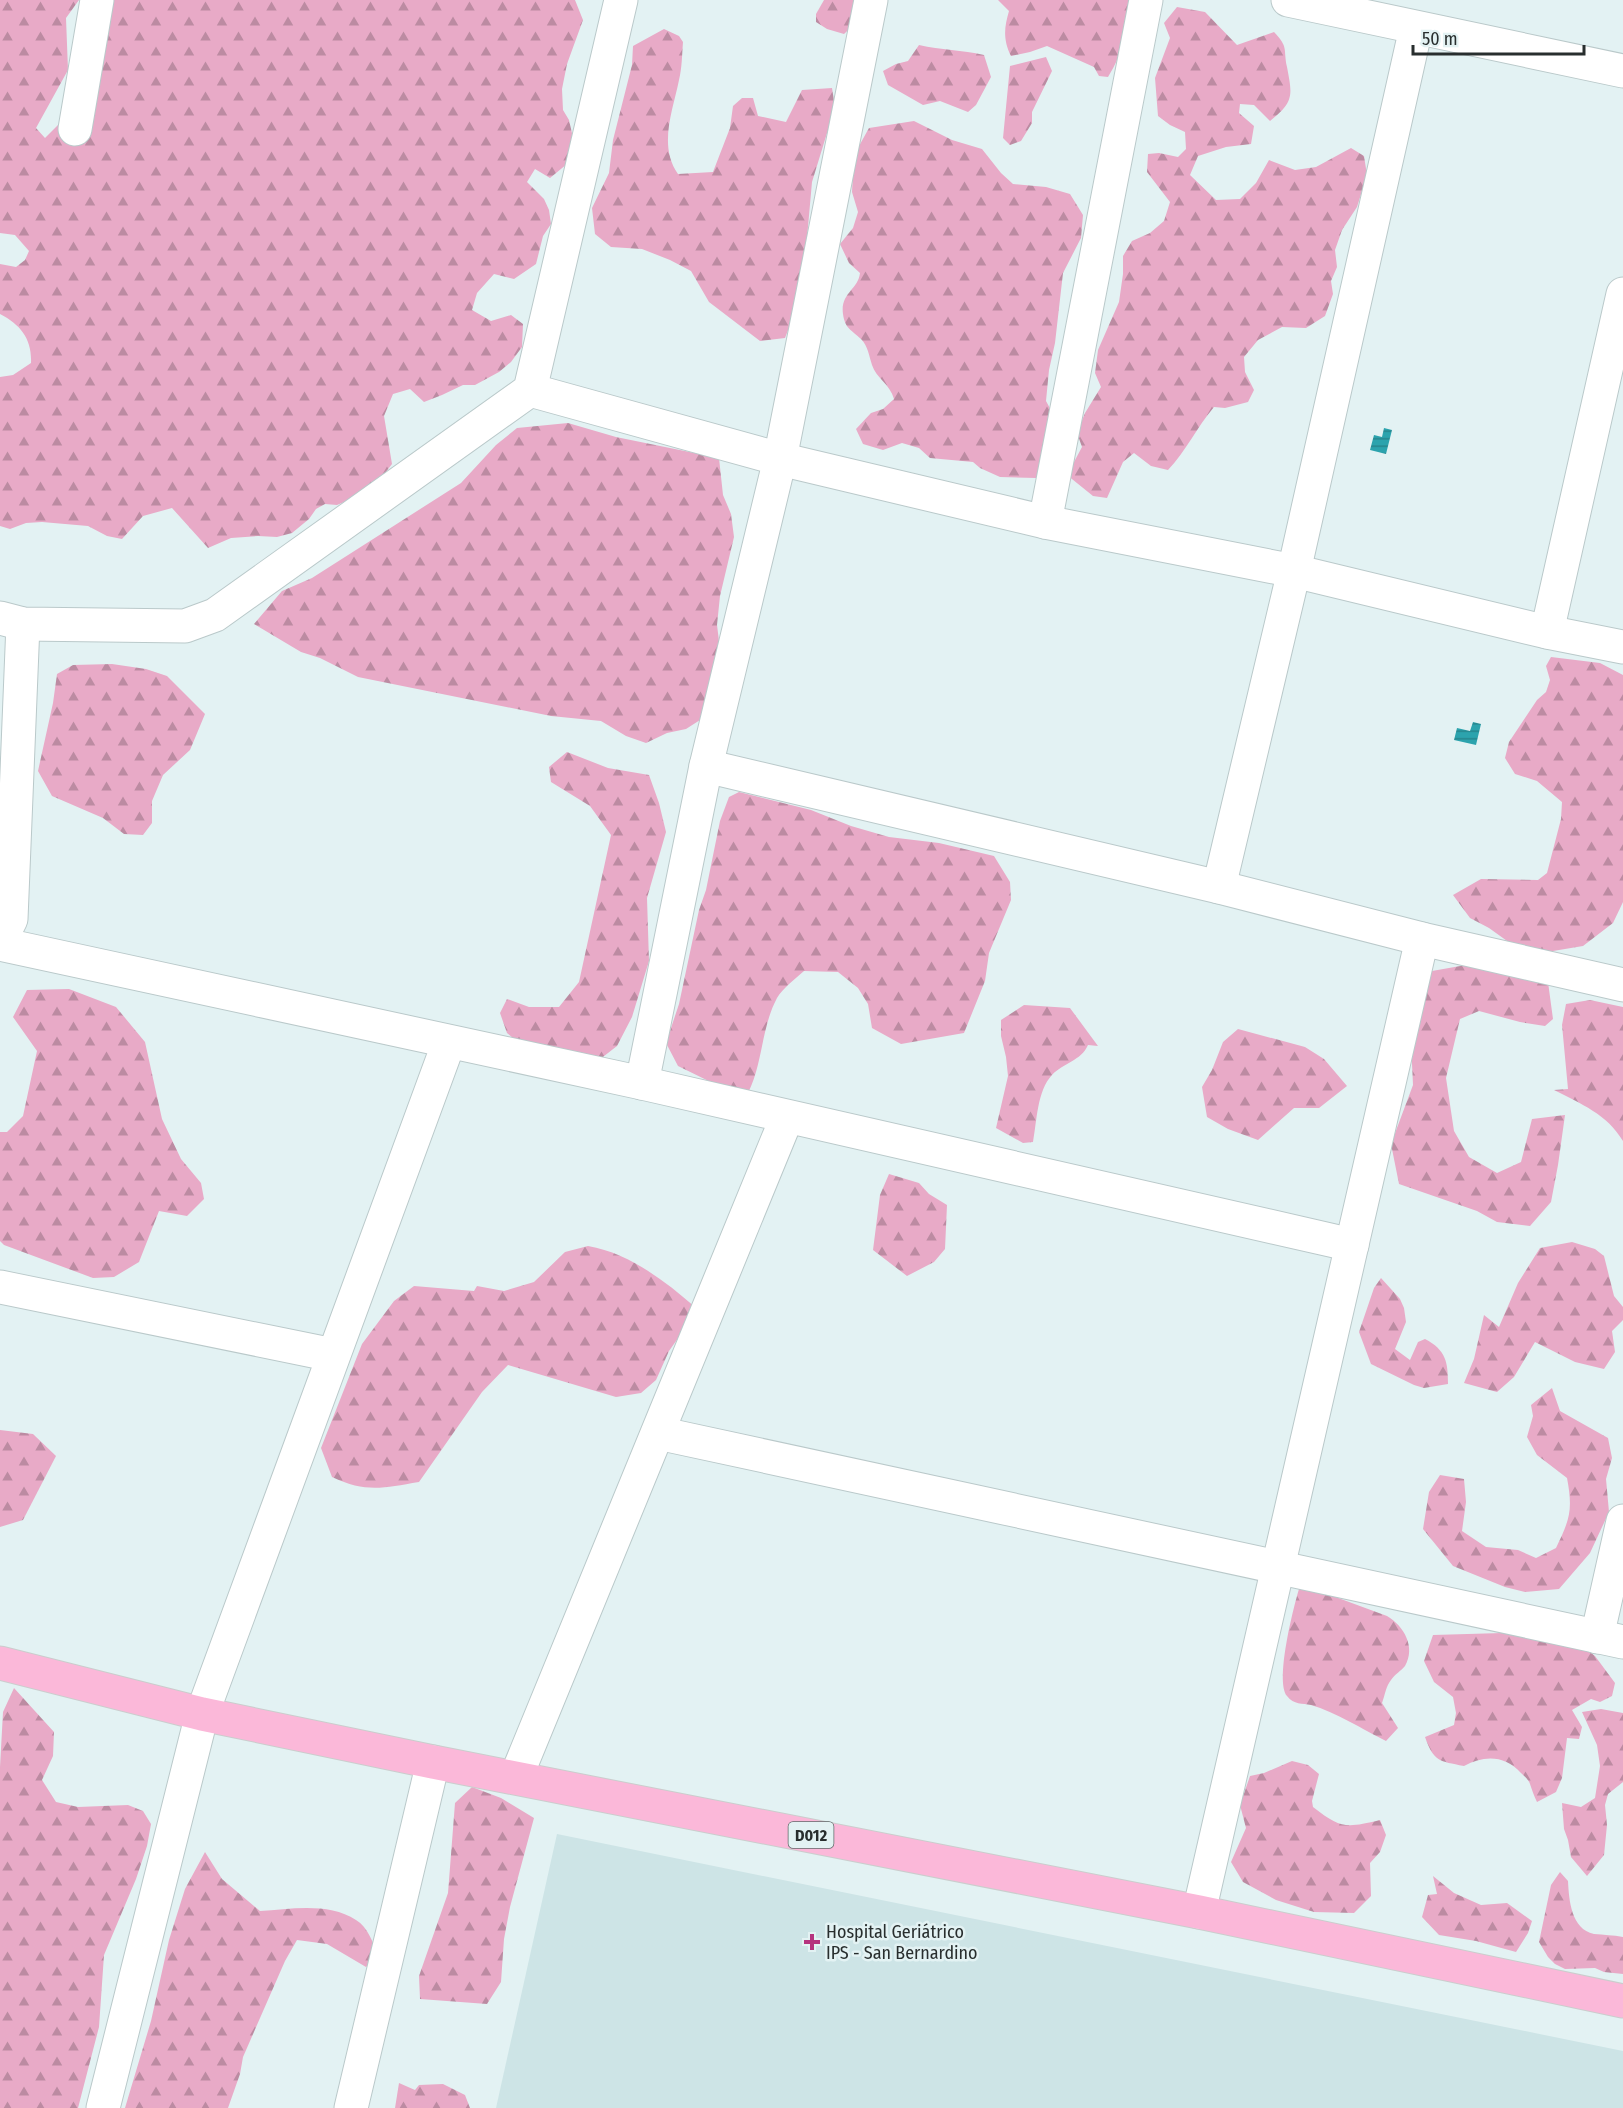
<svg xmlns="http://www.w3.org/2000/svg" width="1623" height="2108" viewBox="0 0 1623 2108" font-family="'Fira Sans Condensed',sans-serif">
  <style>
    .built { fill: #cde4e6 }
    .forest { fill: url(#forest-firs) }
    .water { fill: url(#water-rules) }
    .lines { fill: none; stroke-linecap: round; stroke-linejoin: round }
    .minor-casing { stroke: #bac9ca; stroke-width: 35 }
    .major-casing { stroke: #cbcdcd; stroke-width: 35 }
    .minor { stroke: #fff; stroke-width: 33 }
    .major { stroke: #fbb8d9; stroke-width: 33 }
    .poi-dot { fill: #b5337e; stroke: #e3f2f3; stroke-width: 2 }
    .labels { text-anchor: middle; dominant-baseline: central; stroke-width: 5; stroke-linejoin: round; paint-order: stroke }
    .shield { fill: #e3f2f3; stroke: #606969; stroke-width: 1.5 }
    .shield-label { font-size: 16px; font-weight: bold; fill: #282e2e }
    .poi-label { font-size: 18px; fill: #282e2e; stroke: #e3f2f3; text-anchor: start }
  </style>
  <defs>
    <pattern id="forest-firs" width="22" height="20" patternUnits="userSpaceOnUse" patternTransform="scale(1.5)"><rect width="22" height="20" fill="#e8aac7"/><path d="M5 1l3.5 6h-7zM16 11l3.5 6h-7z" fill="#bc8ba2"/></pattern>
    <pattern id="water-rules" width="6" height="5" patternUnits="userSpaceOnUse" patternTransform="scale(1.5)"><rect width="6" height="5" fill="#2ca3ad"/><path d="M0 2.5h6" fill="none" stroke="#26858d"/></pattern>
  </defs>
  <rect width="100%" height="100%" fill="#e3f2f3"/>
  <path class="built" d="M 557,1834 L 1623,2051 L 1623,2108 L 496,2108 Z"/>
  <g class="forest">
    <path d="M 0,0 L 79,0 L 66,18 L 68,70 L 36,128 L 45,138 L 61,122 L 108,0 L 575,0 L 583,20 L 567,64 L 562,89 L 563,110 L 569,120 L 574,142 L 567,164 L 550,178 L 535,169 L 527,182 L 544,199 L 549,210 L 551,224 L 543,236 L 536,264 L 514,279 L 494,274 L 477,293 L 472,310 L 491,321 L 511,315 L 523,324 L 522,347 L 511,362 L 499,372 L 475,385 L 463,385 L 442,395 L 424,402 L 410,389 L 393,394 L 384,416 L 392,464 L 378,482 L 349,500 L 337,505 L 325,504 L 316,509 L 309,519 L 292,533 L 277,537 L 258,536 L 231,538 L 208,548 L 172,508 L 143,516 L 122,539 L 107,536 L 88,526 L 42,522 L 26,523 L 10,529 L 0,526 L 0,377 L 13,375 L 31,363 C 32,339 21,325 0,314 L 0,264 L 16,267 L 25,260 L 29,251 L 15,235 L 0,233 Z"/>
    <path d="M 824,0 L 860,0 L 859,20 L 844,34 L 827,29 L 816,22 L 816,14 Z"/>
    <path d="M 998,0 L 1132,0 C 1127,29 1124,52 1108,77 L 1099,76 L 1094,67 L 1047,46 L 1030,52 L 1011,56 C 1003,40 1004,28 1009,11 Z"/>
    <path d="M 1177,7 L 1205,12 L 1237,45 L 1274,32 C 1289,48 1283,48 1287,67 C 1292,94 1295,102 1270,121 L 1254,105 L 1240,104 L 1239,113 L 1254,126 L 1251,144 L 1226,147 L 1198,156 L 1190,175 L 1216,200 L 1240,199 L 1256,183 L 1269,160 L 1295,170 L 1316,167 L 1351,148 L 1364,156 L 1367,175 L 1357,207 L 1342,230 L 1335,250 L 1337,267 L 1331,281 L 1333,294 L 1325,316 L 1306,328 L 1282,327 L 1258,340 L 1244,357 L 1245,372 L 1254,390 L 1248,402 L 1225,408 L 1214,407 C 1197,427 1186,451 1168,470 L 1151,466 L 1134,453 L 1123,462 L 1107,498 L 1093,496 L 1067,475 L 1082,447 L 1077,433 L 1085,413 L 1101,387 L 1095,373 L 1098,350 L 1119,302 L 1123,274 L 1123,256 L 1132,241 L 1150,233 L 1164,221 L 1170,202 L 1147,172 L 1148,154 L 1159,153 L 1178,157 L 1186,149 L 1185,132 L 1170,125 L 1158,116 L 1155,78 L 1170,38 L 1164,23 Z"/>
    <path d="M 664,29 L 679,36 L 683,42 C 682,55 682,68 679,80 C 673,110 658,146 678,174 L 713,172 L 730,128 L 733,106 L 742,98 L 753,98 L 758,116 L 786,122 L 802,90 L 832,88 L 835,107 L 812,182 L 802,294 L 785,338 L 760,341 L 709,302 L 691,271 L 670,260 L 642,249 L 611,247 L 595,234 L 592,208 L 609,173 L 613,140 L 632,65 L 633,46 Z"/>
    <path d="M 919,45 C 941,50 962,50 984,55 L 991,77 L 976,105 L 968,112 L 940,101 L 923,105 L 888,85 L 883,71 L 896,64 L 908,61 Z"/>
    <path d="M 1046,57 L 1052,71 L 1032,112 L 1032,123 L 1021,141 L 1010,145 L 1003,138 L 1010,66 Z"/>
    <path d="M 914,121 L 952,140 L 982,149 L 1001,173 L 1013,184 L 1046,187 L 1070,194 L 1083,215 L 1081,238 L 1063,273 L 1055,343 L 1049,370 L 1046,401 L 1053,414 L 1046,464 L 1036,478 L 1000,477 L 980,468 L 973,462 L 930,458 L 919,448 L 902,443 L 883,450 L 863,444 L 856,429 L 871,413 L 883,409 L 894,399 C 890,384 876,378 872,365 C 869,356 868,346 861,339 C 852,330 845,329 843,314 C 840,293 858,290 860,273 L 849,263 L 840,244 L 853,228 L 858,212 L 852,192 L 854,155 L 869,128 Z"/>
    <path d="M 568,423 L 616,437 L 719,458 L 723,495 L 731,514 L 734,537 L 720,596 L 717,625 L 720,649 L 711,713 L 686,729 L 667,733 L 646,743 L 626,736 L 601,721 L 551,716 L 358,677 L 320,658 L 301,652 L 254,624 L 282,591 L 312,578 L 461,483 L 496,445 L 517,428 Z"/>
    <path d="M 1551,657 L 1600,663 L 1623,675 L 1623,902 L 1613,923 L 1583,946 L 1541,953 L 1521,951 L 1489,928 L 1470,918 L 1453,895 L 1481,879 L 1538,880 L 1547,873 L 1561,819 L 1562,802 L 1537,781 L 1515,774 L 1505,758 L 1509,742 L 1537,700 L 1546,692 L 1550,680 L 1546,666 Z"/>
    <path d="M 112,664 L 146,669 L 167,676 L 205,714 L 190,750 L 163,775 L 152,801 L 152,823 L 143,835 L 124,834 L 103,818 L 52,796 L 38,771 L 53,703 L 57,674 L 73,665 Z"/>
    <path d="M 567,752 L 608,768 L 649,775 L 659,803 L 666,832 L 647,898 L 649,961 L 632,1017 L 617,1046 L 599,1060 L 514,1039 L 507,1033 L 500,1013 L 507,999 L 529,1007 L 559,1007 L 579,982 L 611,835 L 590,806 L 551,782 L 549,767 Z"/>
    <path d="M 739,792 L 811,810 L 851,826 L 889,837 L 939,843 L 994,856 L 1010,882 L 1011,900 L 989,953 L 985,981 L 964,1033 L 901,1044 L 872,1028 L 868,1004 L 858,988 L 838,972 L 804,971 C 795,979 783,988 777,998 C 761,1028 763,1063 748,1093 L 731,1092 L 678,1066 L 666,1043 L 679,1004 L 699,910 L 706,890 L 720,821 L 729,797 Z"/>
    <path d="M 1511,957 L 1548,982 L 1553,1019 L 1545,1026 L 1520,1022 L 1479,1011 L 1460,1019 L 1446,1078 L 1454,1131 L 1469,1157 L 1497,1173 L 1521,1162 L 1532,1119 L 1565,1115 L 1558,1165 L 1551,1202 L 1530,1226 L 1497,1222 L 1477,1211 L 1399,1184 L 1391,1144 L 1413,1085 L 1411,1042 L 1432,971 Z"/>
    <path d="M 69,989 L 116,1007 L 145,1042 L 162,1119 L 181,1159 L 201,1183 L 204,1199 L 187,1216 L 159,1211 L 139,1262 L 114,1277 L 93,1278 L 4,1245 L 0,1241 L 0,1132 L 7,1132 L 23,1116 L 37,1051 L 13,1017 L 27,990 Z"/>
    <path d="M 1590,1000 L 1623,1007 L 1623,1141 C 1607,1114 1581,1104 1554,1090 L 1568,1089 L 1562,1025 L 1566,1004 Z"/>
    <path d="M 1024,1005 L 1070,1008 L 1098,1046 L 1088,1045 C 1081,1061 1063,1063 1052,1075 C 1037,1091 1037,1121 1033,1142 L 1023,1143 L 996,1128 L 1008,1076 L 1006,1057 L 1001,1036 L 1001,1020 Z"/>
    <path d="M 1238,1029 L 1305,1047 L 1324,1059 L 1347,1086 L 1319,1108 L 1294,1108 L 1258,1140 L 1228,1129 L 1207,1117 L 1202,1087 L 1212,1070 L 1223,1042 Z"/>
    <path d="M 889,1174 L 919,1183 L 929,1194 L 947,1205 L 945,1249 L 934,1262 L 907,1276 L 873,1250 L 880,1195 Z"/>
    <path d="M 1572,1242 L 1595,1249 L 1604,1256 L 1614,1296 L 1623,1307 L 1623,1320 L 1612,1331 L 1615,1352 L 1604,1369 L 1575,1362 L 1535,1342 L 1514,1377 L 1497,1392 L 1464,1383 L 1474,1359 L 1484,1315 L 1499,1327 L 1518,1283 L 1540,1248 Z"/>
    <path d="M 588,1246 C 629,1253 665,1281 695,1307 L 681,1334 L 669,1351 L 656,1380 L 641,1393 L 616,1397 L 508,1365 L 482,1392 L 419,1482 C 383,1488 366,1493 332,1477 L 321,1448 L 362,1344 L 394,1301 L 414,1286 L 474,1291 L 477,1286 L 504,1291 L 534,1282 L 565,1252 Z"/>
    <path d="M 1381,1278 L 1400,1299 L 1404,1308 L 1406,1322 L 1395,1349 L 1410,1360 L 1418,1342 L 1425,1339 C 1446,1350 1448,1362 1448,1384 L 1424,1388 L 1414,1385 L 1371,1364 L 1359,1332 L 1374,1288 Z"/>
    <path d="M 1552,1388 L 1560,1411 L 1608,1438 L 1612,1458 L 1606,1479 L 1609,1512 L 1590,1553 L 1559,1589 L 1525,1592 L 1505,1587 L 1453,1566 L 1423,1529 L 1429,1492 L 1440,1475 L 1464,1479 L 1466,1502 L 1462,1531 L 1486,1547 L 1518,1550 L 1536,1558 L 1556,1548 C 1570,1519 1573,1510 1567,1478 L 1537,1455 L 1527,1437 L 1533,1416 L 1531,1405 Z"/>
    <path d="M 0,1430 L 33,1434 L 56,1456 L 23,1520 L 0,1527 Z"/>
    <path d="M 1299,1589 L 1322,1592 L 1387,1616 C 1404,1626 1416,1647 1405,1666 C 1401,1671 1395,1674 1391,1680 C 1386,1686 1385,1695 1382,1703 L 1398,1728 L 1386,1741 C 1364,1730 1335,1712 1311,1705 C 1302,1703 1294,1705 1287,1696 C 1275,1681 1293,1609 1299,1589 Z"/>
    <path d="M 1502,1633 L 1522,1634 L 1582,1646 L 1595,1656 L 1615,1683 L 1612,1696 L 1600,1702 L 1591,1699 L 1572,1710 L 1582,1727 L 1579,1739 L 1567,1738 L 1562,1778 L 1556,1792 L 1537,1802 C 1534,1796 1532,1790 1530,1784 C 1529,1780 1524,1776 1521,1773 C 1505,1755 1484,1755 1464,1766 C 1439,1761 1434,1762 1425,1737 L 1454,1725 L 1456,1713 L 1453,1697 L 1434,1682 L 1424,1661 L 1433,1635 Z"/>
    <path d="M 14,1688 L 54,1732 L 53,1756 L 42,1780 L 56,1802 L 78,1807 L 128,1805 L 143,1811 L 151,1824 L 147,1846 L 136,1879 L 104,1955 L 99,2027 L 78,2108 L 0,2108 L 0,1767 L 3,1712 Z"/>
    <path d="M 1601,1709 L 1623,1713 L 1623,1782 L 1608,1794 L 1605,1805 L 1607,1825 L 1604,1855 L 1587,1876 L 1571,1857 L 1568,1840 L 1564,1829 L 1562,1803 L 1581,1807 L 1595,1798 L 1600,1766 L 1597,1745 L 1582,1712 Z"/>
    <path d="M 1292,1761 L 1308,1765 L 1319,1774 L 1312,1801 L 1313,1807 C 1341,1829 1346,1828 1380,1820 L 1386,1835 L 1380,1852 L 1370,1863 L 1371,1896 L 1354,1913 L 1314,1912 L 1276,1900 L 1243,1882 L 1231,1862 L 1246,1828 L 1240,1805 L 1250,1776 L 1264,1773 Z"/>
    <path d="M 472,1787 L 501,1798 L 534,1818 L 510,1907 L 504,1939 L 501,1982 L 487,2004 L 420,1999 L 419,1976 L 448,1893 L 455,1803 Z"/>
    <path d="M 205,1852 L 222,1879 L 260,1911 C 291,1909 329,1902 356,1920 C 368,1927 373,1943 378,1955 L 366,1967 L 327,1944 L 297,1940 L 285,1961 L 243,2057 L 240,2074 L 228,2108 L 125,2108 L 151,2021 L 169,1940 L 185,1889 Z"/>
    <path d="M 1560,1872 L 1568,1881 C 1569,1900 1571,1929 1594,1934 C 1604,1935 1613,1935 1623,1937 L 1623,1974 L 1604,1972 L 1595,1968 L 1565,1969 L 1555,1964 L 1548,1957 L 1539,1942 L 1551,1885 Z"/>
    <path d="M 1433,1876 L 1454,1893 L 1481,1905 L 1507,1903 L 1532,1921 L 1528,1933 L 1516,1952 L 1476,1941 L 1439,1935 L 1422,1917 L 1428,1895 L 1437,1894 Z"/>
    <path d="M 399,2083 L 415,2090 L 419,2085 L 443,2084 L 465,2095 L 470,2108 L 395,2108 Z"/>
  </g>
  <g class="water">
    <path d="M 1384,428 L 1392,430 L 1386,454 L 1370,450 L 1374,435 L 1382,437 Z"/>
    <path d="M 1473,722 L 1481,724 L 1476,745 L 1454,740 L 1457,728 L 1470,731 Z"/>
  </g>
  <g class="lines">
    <g class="minor-casing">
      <g id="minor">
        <path d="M 1288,0 L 1623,71"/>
        <path d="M 75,129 L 97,0"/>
        <path d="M 530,390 L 780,459 L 1045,522 L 1294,571 L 1547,632 L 1623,647"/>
        <path d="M 1045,522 L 1146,0"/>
        <path d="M 0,618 L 23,624 L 185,626 L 215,615 L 530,390 L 621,0"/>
        <path d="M 1547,632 L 1623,294"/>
        <path d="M 706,766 L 1219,887 L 1422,939 L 1623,985"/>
        <path d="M 1219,887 L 1294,571 L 1416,28"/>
        <path d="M 0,941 L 11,919 L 23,624"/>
        <path d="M 0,944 L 642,1083 L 1352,1245"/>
        <path d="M 642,1083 L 706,766 L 780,459 L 871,0"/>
        <path d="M 0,1287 L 333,1355"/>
        <path d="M 658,1433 L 1623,1642"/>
        <path d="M 1597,1637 L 1623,1521"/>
        <path d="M 516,1777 L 787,1117"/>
        <path d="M 1199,1912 L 1422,939"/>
        <path d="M 103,2108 L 202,1714 L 449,1042"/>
        <path d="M 351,2108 L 433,1762"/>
      </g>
    </g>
    <g class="major-casing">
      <path id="major" d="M 0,1663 L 202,1714 L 433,1762 L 1199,1912 L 1623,2001"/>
    </g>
    <use href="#minor" class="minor"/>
    <use href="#major" class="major"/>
  </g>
  <path class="poi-dot" d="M809 1933h6v6h6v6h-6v6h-6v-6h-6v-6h6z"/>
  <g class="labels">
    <rect class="shield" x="788.5" y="1822" width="45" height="26" rx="4.5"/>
    <g class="shield-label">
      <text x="811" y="1835">D012</text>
    </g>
    <g class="poi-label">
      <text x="826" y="1932">Hospital Geriátrico<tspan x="826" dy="21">IPS - San Bernardino</tspan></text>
    </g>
  </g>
  <path d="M1413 45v9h171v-9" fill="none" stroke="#282e2e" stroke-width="3"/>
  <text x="1422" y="45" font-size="18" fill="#282e2e" stroke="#e3f2f3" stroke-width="4.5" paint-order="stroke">50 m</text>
</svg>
